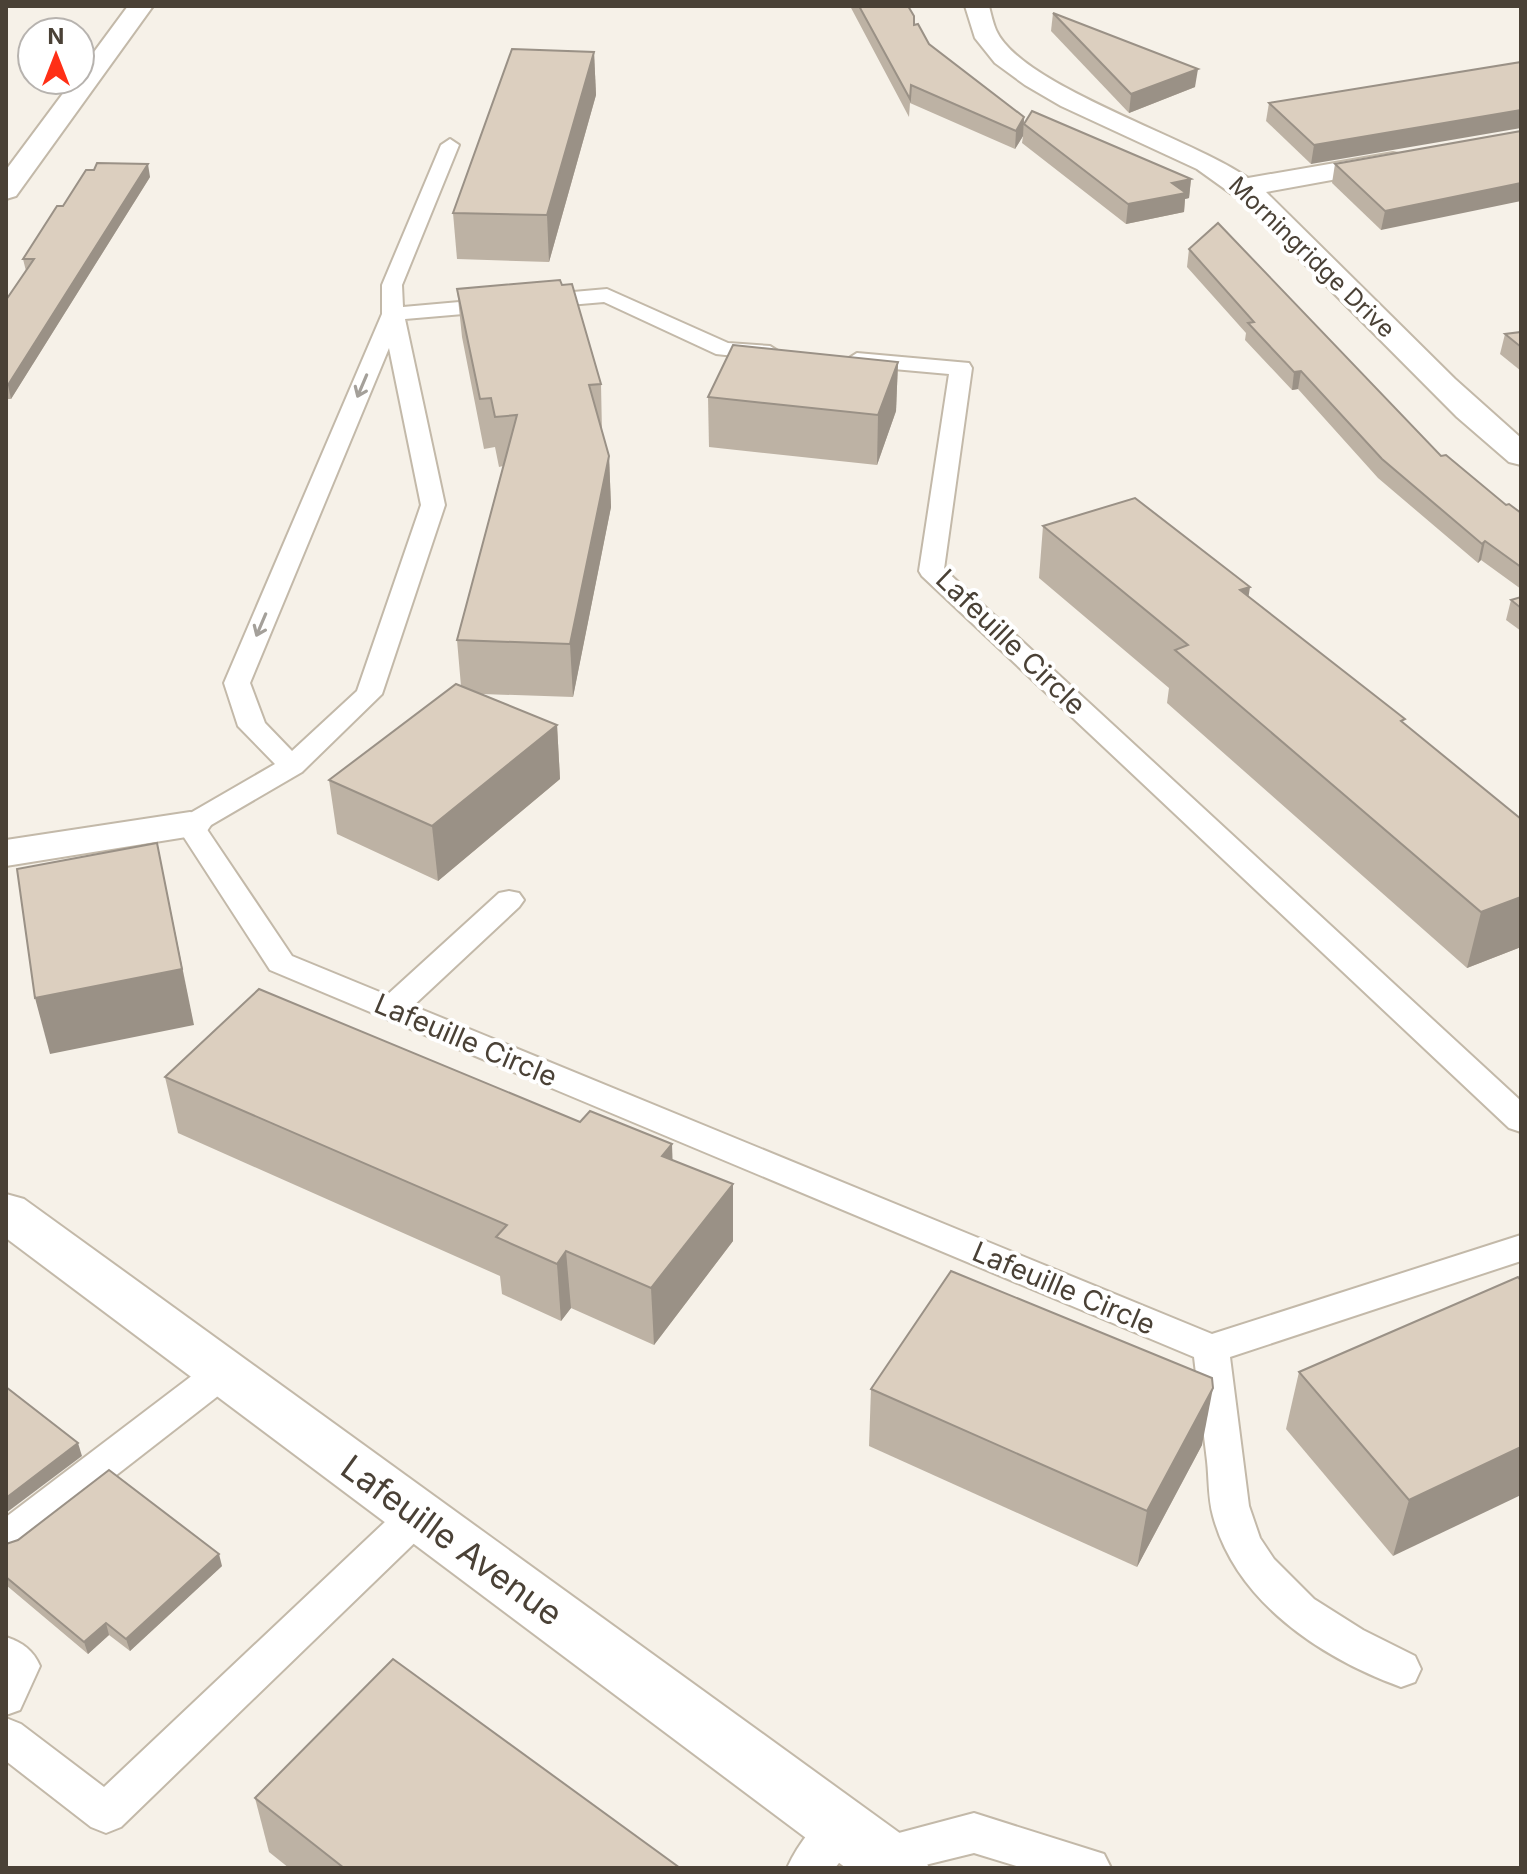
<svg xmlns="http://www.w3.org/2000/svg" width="1527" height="1874" viewBox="0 0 1527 1874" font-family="Inter,sans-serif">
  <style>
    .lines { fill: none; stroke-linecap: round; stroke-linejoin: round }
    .lane-casing { stroke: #c3b9a9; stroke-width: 4 }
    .street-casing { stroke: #c3b9a9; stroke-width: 4 }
    .lane { fill: #fff; fill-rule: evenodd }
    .street { fill: #fff; fill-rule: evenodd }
    .wall { fill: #bdb2a4 }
    .shaded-wall { fill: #9a9186 }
    .building { fill: #dccfbf; stroke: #9a9186; stroke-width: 2 }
    .oneway { stroke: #a4a09a }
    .labels { text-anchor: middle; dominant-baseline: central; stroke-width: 8; stroke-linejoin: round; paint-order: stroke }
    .far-street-label { font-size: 24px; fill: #4a4136; stroke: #fff }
    .street-label { font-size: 28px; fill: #4a4136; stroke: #fff }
    .near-street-label { font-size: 34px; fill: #4a4136; stroke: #fff }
  </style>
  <rect width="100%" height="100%" fill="#f6f1e8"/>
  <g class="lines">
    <g class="lane-casing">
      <g id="lane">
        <path d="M 450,139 L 459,145 L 402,285 L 403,307 L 607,289 L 728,343 L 770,346 L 781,353 L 770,360 L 716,354 L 604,302 L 405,319 L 445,505 L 382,694 L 302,772 L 206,828 L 292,956 L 387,995 L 499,893 L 509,891 L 519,893 L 524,900 L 519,907 L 413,1006 L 1212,1334 L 1521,1235 L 1521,1261 L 1230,1357 L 1249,1506 L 1260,1538 L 1274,1559 L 1314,1599 L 1363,1630 L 1415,1656 L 1421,1669 L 1415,1682 L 1401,1687 C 1321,1658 1236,1602 1213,1516 C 1208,1498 1209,1479 1207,1461 C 1203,1426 1198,1392 1194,1357 L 270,970 L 176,825 L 180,819 L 275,764 L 238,726 L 224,683 L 382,314 L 382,285 L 441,145 ZM 389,348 L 421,505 L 357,691 L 292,751 L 265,723 L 250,683 Z"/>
        <path d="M 857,353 L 969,363 L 972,368 L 944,569 L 1521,1101 L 1521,1132 L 1509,1128 L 922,576 L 919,571 L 949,374 L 849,365 L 846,360 Z"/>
        <path d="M 223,1358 L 236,1362 L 241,1372 L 236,1382 L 20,1550 L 6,1555 L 6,1517 L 210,1362 Z"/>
        <path d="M 418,1499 L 432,1504 L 437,1515 L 432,1526 L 121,1827 L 106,1833 L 91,1827 L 6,1761 L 6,1718 L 21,1724 L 104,1787 L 404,1504 Z"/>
        <path d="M 6,1637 C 23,1643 33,1650 40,1666 L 20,1710 L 6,1715 Z"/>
        <path d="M 842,1806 L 857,1812 L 863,1826 L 857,1840 L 835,1868 L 787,1868 C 798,1844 818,1816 842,1806 Z"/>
        <path d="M 974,1813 L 1104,1854 L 1111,1868 L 1023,1868 L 974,1853 L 913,1868 L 864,1868 L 858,1856 L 865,1842 Z"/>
      </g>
    </g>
    <g class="street-casing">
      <g id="street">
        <path d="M 128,6 L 153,6 L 16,196 L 6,199 L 6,170 L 73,80 L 80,80 L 80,71 Z"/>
        <path d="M 965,6 L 989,6 C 991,14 993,23 996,30 C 1021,86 1192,138 1248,178 L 1393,153 L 1403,155 L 1407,161 L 1403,167 L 1266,192 L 1455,379 L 1521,438 L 1521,465 L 1509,462 L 1457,417 L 1243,202 L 1197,169 L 1061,106 L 1025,85 L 995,63 L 975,38 Z"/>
        <path d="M 190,812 L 205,816 L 211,825 L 205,834 L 6,866 L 6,840 Z"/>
        <path d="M 6,1194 L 24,1199 L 919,1847 L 929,1868 L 846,1868 L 6,1238 Z"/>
      </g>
    </g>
    <use href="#lane" class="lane"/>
    <use href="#street" class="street"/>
  </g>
  <g class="wall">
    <path d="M 850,6 L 908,6 L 914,25 L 929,44 L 1024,117 L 1024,124 L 1191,179 L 1189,198 L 1185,199 L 1184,212 L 1126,224 L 1022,143 L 1023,136 L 1015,149 L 910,103 L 909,117 Z"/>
    <path d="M 1053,13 L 1195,87 L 1129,113 L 1051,31 Z"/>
    <path d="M 594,52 L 596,95 L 549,262 L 457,259 L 453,213 Z"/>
    <path d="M 1521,62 L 1311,164 L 1266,121 L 1269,103 Z"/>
    <path d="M 1521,131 L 1381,230 L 1332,183 L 1335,164 Z"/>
    <path d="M 150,177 L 11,399 L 6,399 L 6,300 L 26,271 L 23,259 L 63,206 Z"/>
    <path d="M 1189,249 L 1441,456 L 1506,505 L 1521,513 L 1521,589 L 1481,560 L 1478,563 L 1378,478 L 1298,389 L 1292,390 L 1245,340 L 1246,333 L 1187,267 Z"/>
    <path d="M 457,289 L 601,384 L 602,433 L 609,456 L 611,507 L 573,697 L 482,694 L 557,725 L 560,779 L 438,881 L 337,834 L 329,780 L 461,686 L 457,640 L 503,466 L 499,467 L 495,447 L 484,449 L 462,337 Z"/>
    <path d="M 1521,332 L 1521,371 L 1500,354 L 1505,334 Z"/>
    <path d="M 898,362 L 896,411 L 877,465 L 709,447 L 708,397 Z"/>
    <path d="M 1043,526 L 1404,724 L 1521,819 L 1521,947 L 1467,968 L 1167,703 L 1169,688 L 1039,578 Z"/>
    <path d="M 1521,597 L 1521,631 L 1506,620 L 1511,600 Z"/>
    <path d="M 165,1077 L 580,1122 L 672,1160 L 733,1241 L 654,1345 L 571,1308 L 561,1321 L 502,1294 L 500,1276 L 178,1133 Z"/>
    <path d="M 1521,1281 L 1393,1556 L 1286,1429 L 1299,1372 Z"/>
    <path d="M 871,1389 L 1202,1445 L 1137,1567 L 869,1446 Z"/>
    <path d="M 6,1544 L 222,1566 L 130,1651 L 109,1635 L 88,1654 L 6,1585 Z"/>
    <path d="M 255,1798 L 680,1868 L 289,1868 L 269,1852 Z"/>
  </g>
  <g class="shaded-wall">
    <path d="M 594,52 L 596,95 L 549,262 L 547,215 Z"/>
    <path d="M 1198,69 L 1195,87 L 1129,113 L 1131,94 Z"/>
    <path d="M 1521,110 L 1521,128 L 1311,164 L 1314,145 Z"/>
    <path d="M 1024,117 L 1023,136 L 1015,149 L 1016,131 Z"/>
    <path d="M 148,164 L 150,177 L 11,399 L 8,385 Z"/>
    <path d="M 1191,179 L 1189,198 L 1185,199 L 1184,212 L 1126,224 L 1128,204 L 1172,183 Z"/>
    <path d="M 1521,183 L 1521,201 L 1381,230 L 1385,211 Z"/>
    <path d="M 898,362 L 896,411 L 877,465 L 878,415 Z"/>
    <path d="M 1301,371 L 1298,389 L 1292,390 L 1294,372 Z"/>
    <path d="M 609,456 L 611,507 L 573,697 L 570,644 Z"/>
    <path d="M 1485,541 L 1481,560 L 1478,563 L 1482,544 Z"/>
    <path d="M 1250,587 L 1242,639 L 1240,590 Z"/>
    <path d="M 557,725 L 560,779 L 438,881 L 432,826 Z"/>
    <path d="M 157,843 L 194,1025 L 50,1054 L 35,998 Z"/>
    <path d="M 1521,897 L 1521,947 L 1467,968 L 1481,912 Z"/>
    <path d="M 672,1144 L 674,1201 L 662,1156 Z"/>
    <path d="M 733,1184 L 733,1241 L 654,1345 L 651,1288 Z"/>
    <path d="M 566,1251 L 571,1308 L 561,1321 L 557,1264 Z"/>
    <path d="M 1213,1388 L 1202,1445 L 1137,1567 L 1147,1511 Z"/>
    <path d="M 78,1443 L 82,1456 L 6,1513 L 6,1498 Z"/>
    <path d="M 1521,1447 L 1521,1495 L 1393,1556 L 1409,1500 Z"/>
    <path d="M 219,1554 L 222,1566 L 130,1651 L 126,1639 Z"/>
    <path d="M 106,1623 L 109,1635 L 88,1654 L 84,1642 Z"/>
  </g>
  <g class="building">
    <path d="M 859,6 L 908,6 L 914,16 L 914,25 L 918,24 L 929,44 L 1024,117 L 1016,131 L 911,85 L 910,99 Z"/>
    <path d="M 1053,13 L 1198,69 L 1131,94 Z"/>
    <path d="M 512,49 L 594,52 L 547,215 L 453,213 Z"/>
    <path d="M 1521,62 L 1521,110 L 1314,145 L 1269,103 Z"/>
    <path d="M 1032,111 L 1191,179 L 1172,183 L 1186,193 L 1128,204 L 1024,124 Z"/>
    <path d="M 1521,131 L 1521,183 L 1385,211 L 1335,164 Z"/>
    <path d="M 97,163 L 148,164 L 8,385 L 6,385 L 6,300 L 34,259 L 23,259 L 57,206 L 63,206 L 86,170 L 94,170 Z"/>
    <path d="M 1218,223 L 1441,456 L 1446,455 L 1506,505 L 1509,504 L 1521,513 L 1521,567 L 1485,541 L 1482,544 L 1382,459 L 1301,371 L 1294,372 L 1248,323 L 1254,322 L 1189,249 Z"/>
    <path d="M 560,280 L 562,285 L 572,284 L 601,384 L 589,385 L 609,456 L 570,644 L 457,640 L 517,415 L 495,417 L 491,398 L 480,399 L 457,289 Z"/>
    <path d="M 1521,332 L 1521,347 L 1505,334 Z"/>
    <path d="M 733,345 L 898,362 L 878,415 L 708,397 Z"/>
    <path d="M 1135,498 L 1250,587 L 1240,590 L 1405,719 L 1401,721 L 1521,819 L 1521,897 L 1481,912 L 1175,650 L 1188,645 L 1043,526 Z"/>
    <path d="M 1521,597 L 1521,608 L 1511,600 Z"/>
    <path d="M 456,684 L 557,725 L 432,826 L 329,780 Z"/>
    <path d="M 157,843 L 182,969 L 35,998 L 17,869 Z"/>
    <path d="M 259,989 L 580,1122 L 590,1111 L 672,1144 L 662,1156 L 733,1184 L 651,1288 L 566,1251 L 557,1264 L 496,1237 L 507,1225 L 165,1077 Z"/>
    <path d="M 951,1271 L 1212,1378 L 1213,1388 L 1147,1511 L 871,1389 Z"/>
    <path d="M 1518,1277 L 1521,1281 L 1521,1447 L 1409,1500 L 1299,1372 Z"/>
    <path d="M 6,1387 L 78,1443 L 6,1498 Z"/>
    <path d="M 109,1470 L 219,1554 L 126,1639 L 106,1623 L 84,1642 L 6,1577 L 6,1544 L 18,1540 Z"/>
    <path d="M 393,1659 L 680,1868 L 344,1868 L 255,1798 Z"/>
  </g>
  <defs><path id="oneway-shaft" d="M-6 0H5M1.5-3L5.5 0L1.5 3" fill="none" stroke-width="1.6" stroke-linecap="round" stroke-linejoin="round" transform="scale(2)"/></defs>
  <g class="oneway">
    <use href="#oneway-shaft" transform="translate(362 386) rotate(113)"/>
    <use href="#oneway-shaft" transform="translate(261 625) rotate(113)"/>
  </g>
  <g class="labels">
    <g class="far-street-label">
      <text transform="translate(1312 257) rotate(44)">Morningridge Drive</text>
    </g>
    <g class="street-label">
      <text transform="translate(1011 642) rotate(44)">Lafeuille Circle</text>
      <text transform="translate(466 1040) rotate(23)">Lafeuille Circle</text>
      <text transform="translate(1064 1288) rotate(23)">Lafeuille Circle</text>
    </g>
    <g class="near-street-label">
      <text transform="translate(452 1540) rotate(36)">Lafeuille Avenue</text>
    </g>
  </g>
  <rect width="1527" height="1874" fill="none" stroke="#4a4136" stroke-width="16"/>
  <g transform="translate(56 56)"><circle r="38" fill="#ffffff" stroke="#b7b3af" stroke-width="2"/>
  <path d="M0-6L14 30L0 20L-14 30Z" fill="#ff2f16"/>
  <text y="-12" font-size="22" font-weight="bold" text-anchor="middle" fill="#4a4136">N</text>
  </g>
</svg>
